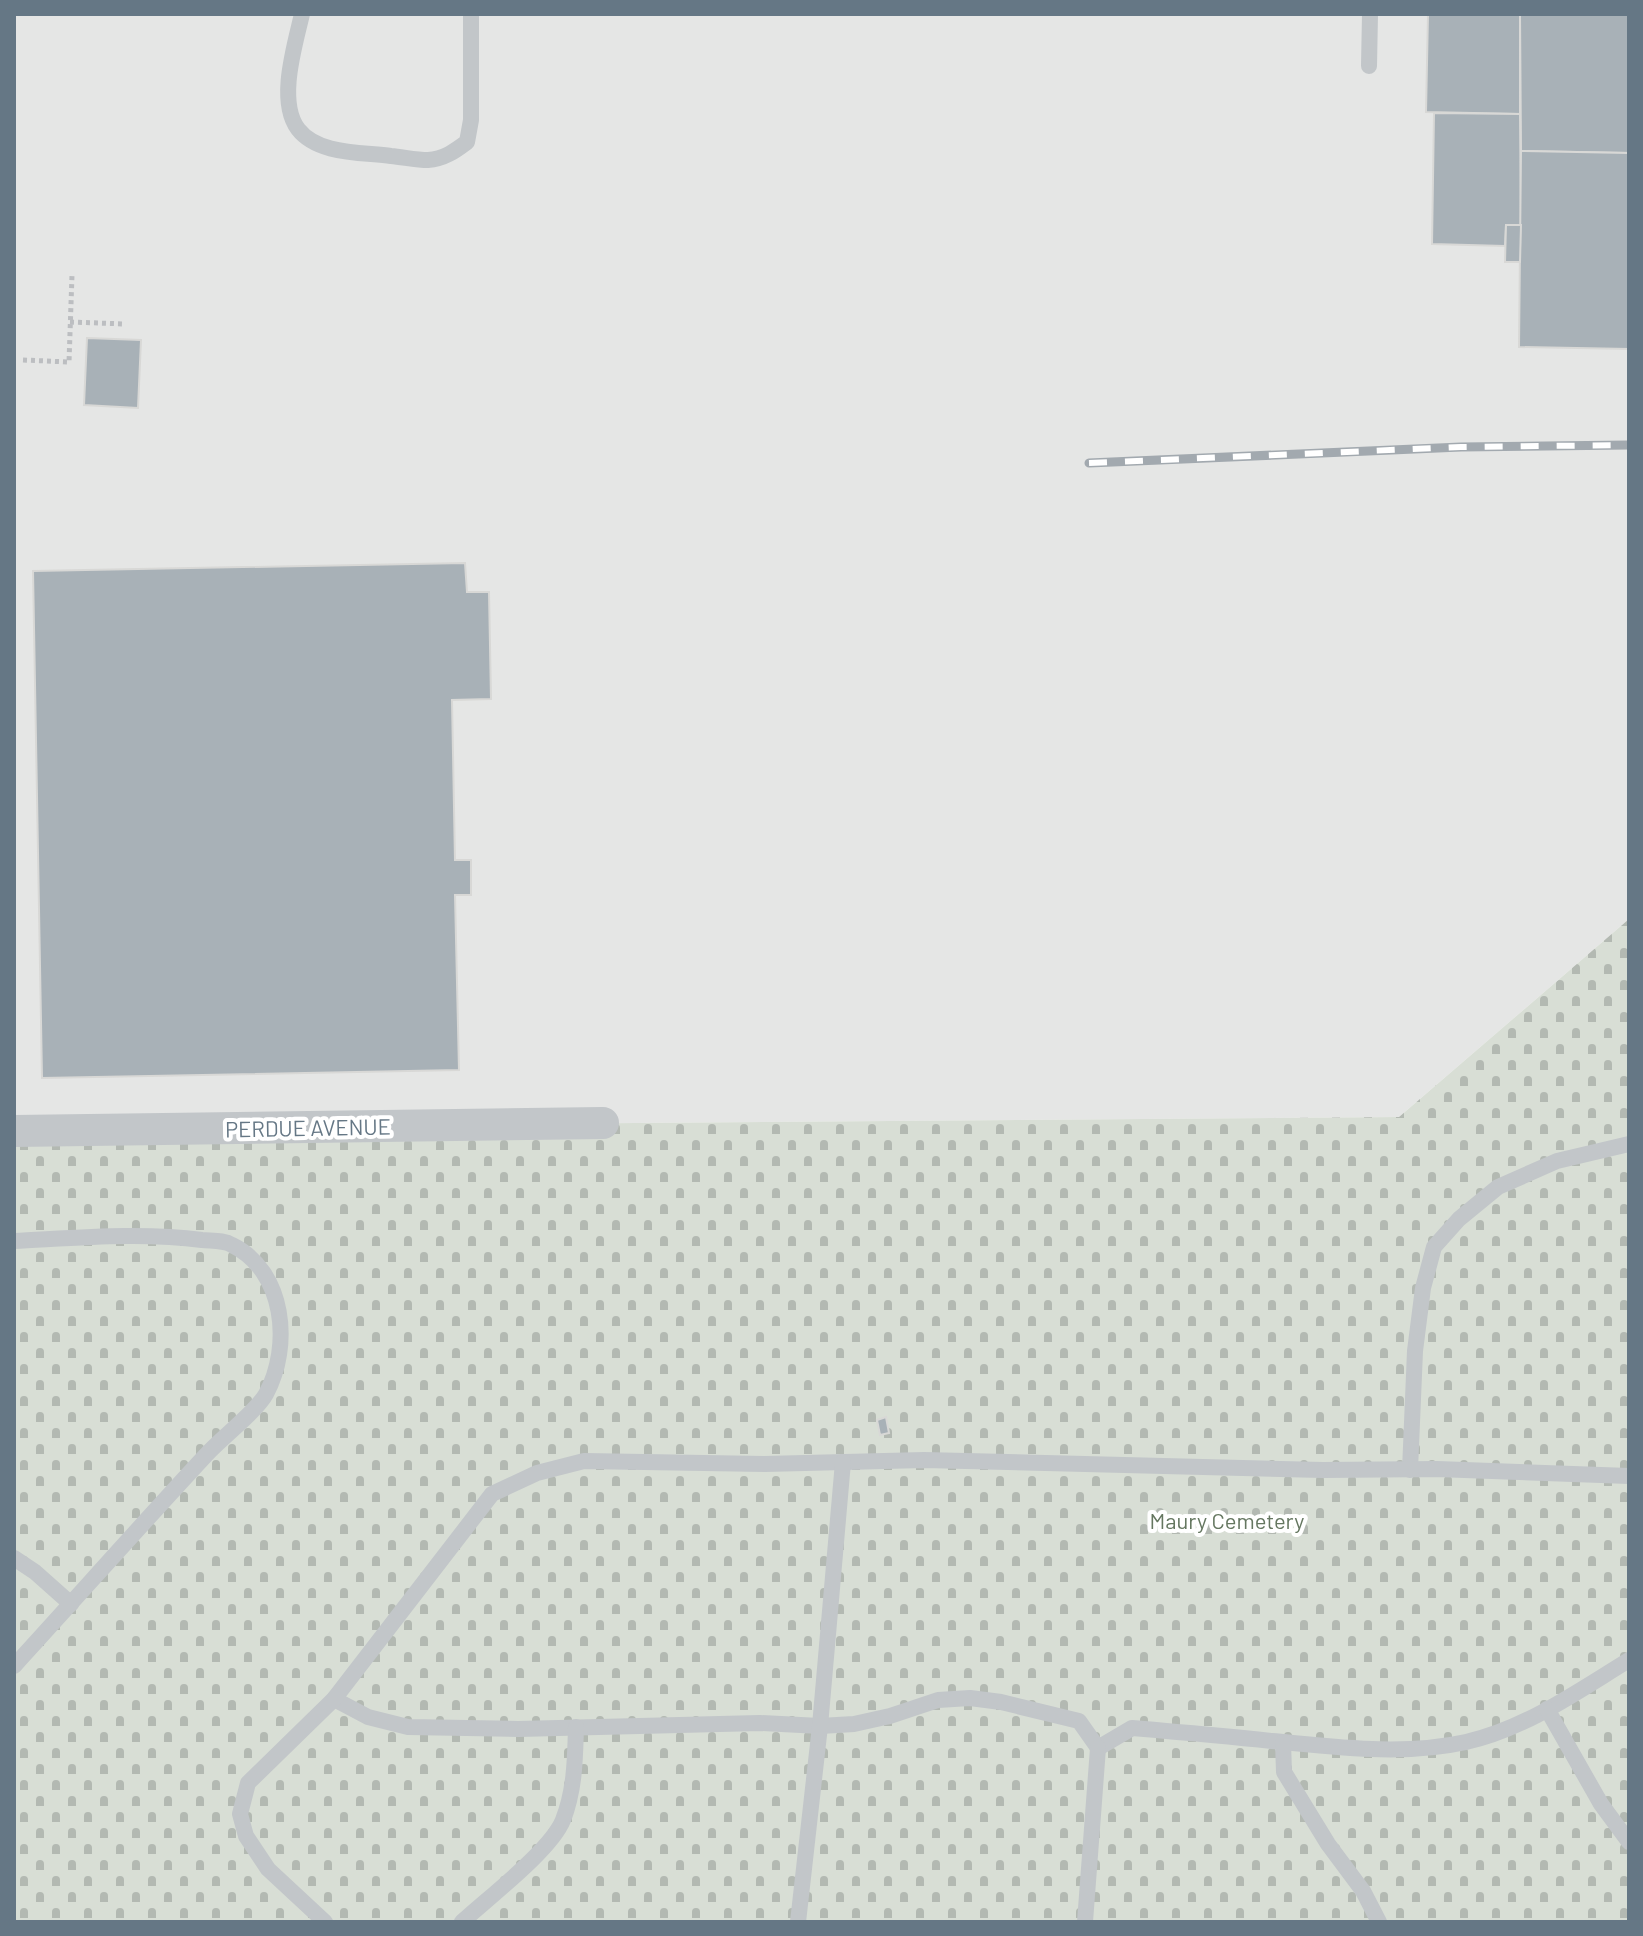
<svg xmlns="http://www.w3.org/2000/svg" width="1643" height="1936" viewBox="0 0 1643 1936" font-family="Barlow,sans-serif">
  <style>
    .built { fill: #e5e6e5 }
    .cemetery { fill: url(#cemetery-stones) }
    .building { fill: #a8b1b7; stroke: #d8d8d6; stroke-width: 2 }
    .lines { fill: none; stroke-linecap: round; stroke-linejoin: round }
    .path { stroke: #bcbec1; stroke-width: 5; stroke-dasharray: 4 4; stroke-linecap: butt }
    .service { stroke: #c2c6c9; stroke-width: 16 }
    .minor { stroke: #c2c6c9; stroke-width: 32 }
    .rail-casing { stroke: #a2a9af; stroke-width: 9 }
    .rail { stroke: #fff; stroke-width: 6; stroke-dasharray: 18; stroke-linecap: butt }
    .labels { text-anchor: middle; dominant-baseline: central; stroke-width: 8; stroke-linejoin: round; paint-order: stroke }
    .street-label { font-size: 22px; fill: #657785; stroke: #fff }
    .park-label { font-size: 22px; fill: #657760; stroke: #fff }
  </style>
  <defs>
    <pattern id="cemetery-stones" width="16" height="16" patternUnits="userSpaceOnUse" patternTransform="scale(2)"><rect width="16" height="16" fill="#d8ded5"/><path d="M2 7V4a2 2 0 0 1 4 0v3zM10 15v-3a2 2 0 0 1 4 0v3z" fill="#b3b9b2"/></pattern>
  </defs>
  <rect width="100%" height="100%" fill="#f7f7f4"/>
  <path class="built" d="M 14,14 L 1629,14 L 1629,919 L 1399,1117 L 14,1128 Z"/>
  <path class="cemetery" d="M 1629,919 L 1629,1922 L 14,1922 L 14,1128 L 1399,1117 Z"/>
  <g class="building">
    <path d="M 1428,14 L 1520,15 L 1520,114 L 1426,112 Z"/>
    <path d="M 1629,14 L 1629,153 L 1521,151 L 1520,14 Z"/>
    <path d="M 1434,113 L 1520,114 L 1521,225 L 1506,225 L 1505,246 L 1432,244 Z"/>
    <path d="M 1521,151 L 1629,153 L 1629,349 L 1519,347 Z"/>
    <path d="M 1506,225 L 1521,225 L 1520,262 L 1505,262 Z"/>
    <path d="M 87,338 L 141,340 L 138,408 L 84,405 Z"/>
    <path d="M 465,563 L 467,592 L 489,592 L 491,699 L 452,700 L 455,860 L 471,860 L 471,895 L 455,895 L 459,1070 L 42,1078 L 33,571 Z"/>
    <path d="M 886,1417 L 889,1433 L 880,1435 L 877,1420 Z"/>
  </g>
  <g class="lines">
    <g class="path">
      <path d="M 70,322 L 125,324"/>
      <path d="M 23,360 L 69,362 L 72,275"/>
    </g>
    <g class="service">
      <path d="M 302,14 C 295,45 277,101 298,129 C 318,155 362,152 391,156 C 403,157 416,160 428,160 C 444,159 455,151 467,142 L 471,120 L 471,14"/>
      <path d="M 1369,66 L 1370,14"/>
      <path d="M 14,1241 C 76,1238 141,1232 202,1240 C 212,1241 224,1240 232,1245 C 285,1271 292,1346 266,1394 C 256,1412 221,1438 206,1455 C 141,1525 78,1596 14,1666"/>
      <path d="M 1410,1470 L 1415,1351 L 1423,1288 L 1434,1247 L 1459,1219 L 1498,1187 L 1557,1161 L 1629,1144"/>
      <path d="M 14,1558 L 35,1572 L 71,1604"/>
      <path d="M 334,1699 L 368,1717 L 408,1727 L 518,1729 L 760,1723 L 820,1726 L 854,1724 L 890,1716 L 938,1700 L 970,1698 L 1001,1702 L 1079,1721 L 1098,1748 L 1132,1728 C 1179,1732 1225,1736 1272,1741 C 1336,1747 1403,1756 1466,1742 C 1525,1729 1578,1691 1629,1660"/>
      <path d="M 1547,1709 L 1601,1804 L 1629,1842"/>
      <path d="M 1283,1742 L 1284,1772 L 1328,1844 L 1363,1891 L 1379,1922"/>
      <path d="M 325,1922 L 268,1869 L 246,1836 L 240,1814 L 248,1783 L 334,1699 L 492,1494 L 537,1473 L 584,1461 L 765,1464 L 924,1460 L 1323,1470 L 1437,1469 L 1629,1476"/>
      <path d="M 462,1922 C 488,1898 551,1850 563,1820 C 575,1789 575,1759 576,1727"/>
      <path d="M 798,1922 L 820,1726 L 843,1462"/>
      <path d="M 1085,1922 L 1098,1748"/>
    </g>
    <path class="minor" d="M 14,1131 L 603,1123"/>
    <g class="rail-casing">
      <path id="rail" d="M 1089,463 L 1461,447 L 1629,445"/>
    </g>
    <use href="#rail" class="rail"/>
  </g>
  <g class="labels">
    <g class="street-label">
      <text transform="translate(308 1127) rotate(-1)">PERDUE AVENUE</text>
    </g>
    <g class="park-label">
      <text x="1227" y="1520">Maury Cemetery</text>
    </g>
  </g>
  <rect width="1643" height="1936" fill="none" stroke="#657785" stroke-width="32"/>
</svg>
